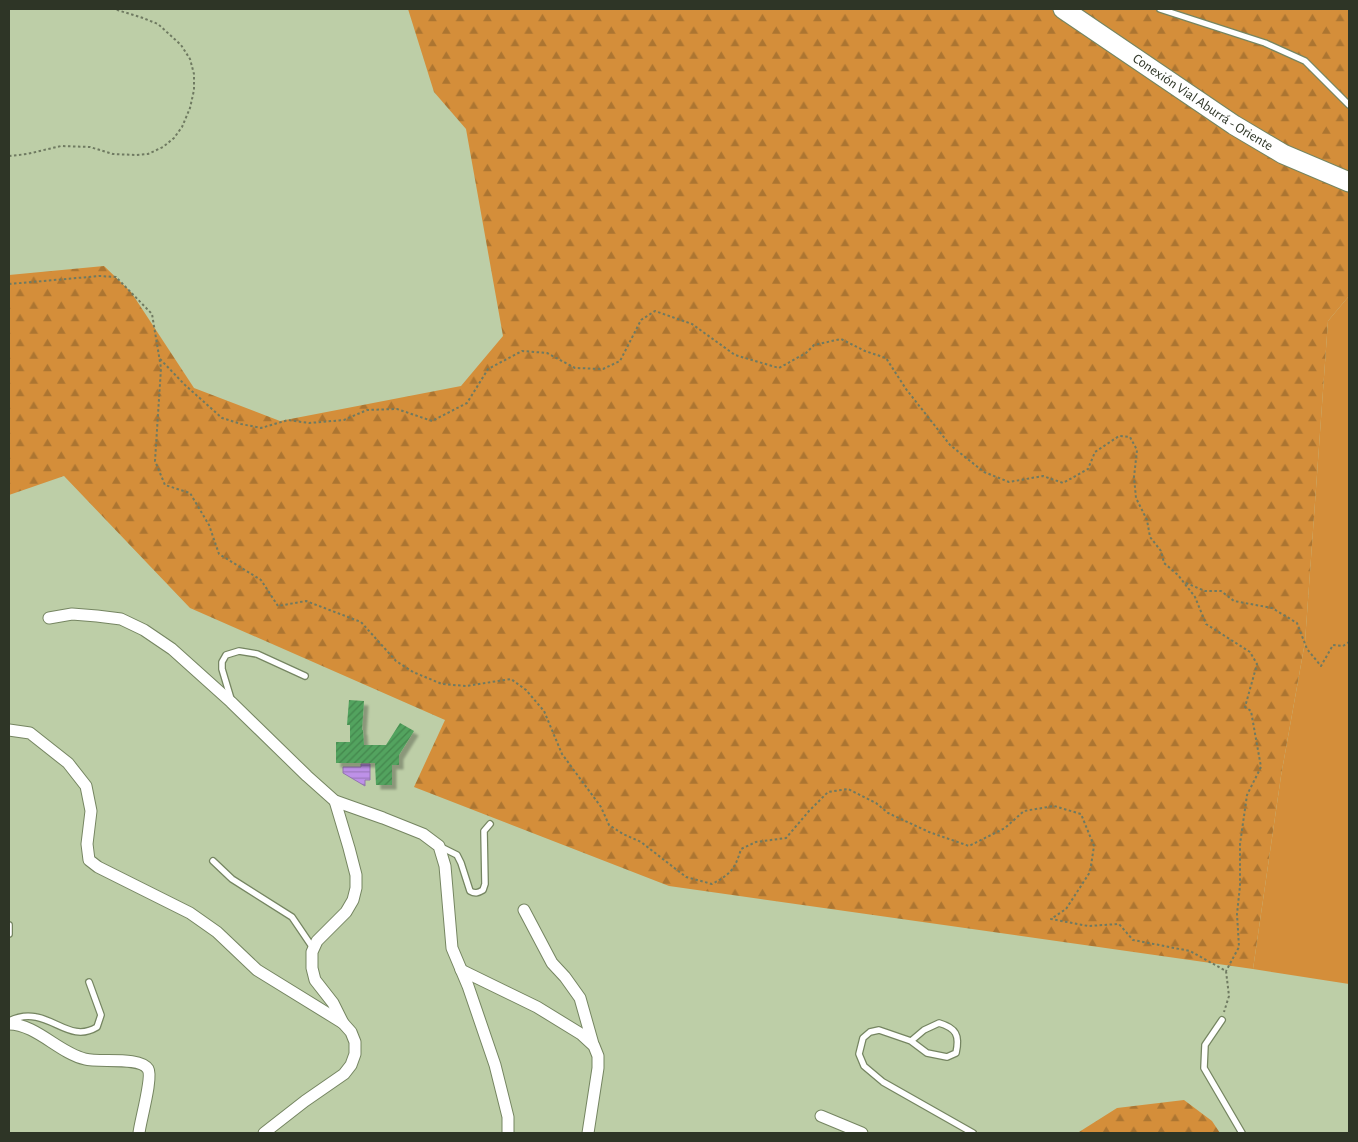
<svg xmlns="http://www.w3.org/2000/svg" width="1358" height="1142" viewBox="0 0 1358 1142" font-family="'Alegreya Sans',sans-serif">
  <style>
    .green { fill: #d48e3a }
    .forest { fill: url(#forest-firs) }
    .water { fill: url(#water-rules); stroke: #9375ae }
    .building { fill: url(#building-hatch); filter: url(#shadow) }
    .lines { fill: none; stroke-linecap: round; stroke-linejoin: round }
    .lane-casing { stroke: #758561; stroke-width: 8 }
    .street-casing { stroke: #758561; stroke-width: 13 }
    .primary-casing { stroke: #758561; stroke-width: 21 }
    .path { stroke: #6f7a61; stroke-width: 2; stroke-dasharray: 2.5 2.5; stroke-linecap: butt }
    .lane { stroke: #fff; stroke-width: 5.5 }
    .street { stroke: #fff; stroke-width: 11 }
    .primary { stroke: #fff; stroke-width: 19 }
    .labels { text-anchor: middle; dominant-baseline: central; stroke-width: 4; stroke-linejoin: round; paint-order: stroke }
    .street-label { font-size: 14px; fill: #2e3526; stroke: #c9dbb4 }
  </style>
  <defs>
    <pattern id="forest-firs" width="22" height="20" patternUnits="userSpaceOnUse" patternTransform="scale(1.25)"><rect width="22" height="20" fill="#d48e3a"/><path d="M5 1l3.5 6h-7zM16 11l3.5 6h-7z" fill="#ac7531"/></pattern>
    <pattern id="water-rules" width="6" height="5" patternUnits="userSpaceOnUse" patternTransform="scale(1.25)"><rect width="6" height="5" fill="#be91e8"/><path d="M0 2.5h6" fill="none" stroke="#9b77bc"/></pattern>
    <pattern id="building-hatch" width="6" height="6" patternUnits="userSpaceOnUse" patternTransform="scale(1.25)"><rect width="6" height="6" fill="#52a35e"/><path d="M-1 1l2-2M0 6l6-6M5 7l2-2" fill="none" stroke="#44864d"/></pattern>
    <filter id="shadow"><feDropShadow dx="4.5" dy="4.5" stdDeviation="1" flood-color="#0004"/></filter>
  </defs>
  <rect width="100%" height="100%" fill="#bdcea7"/>
  <path class="green" d="M 1349,296 L 1349,984 L 1253,969 L 1281,776 L 1305,642 L 1328,321 Z"/>
  <g class="forest">
    <path d="M 408,9 L 1349,9 L 1349,296 L 1328,321 L 1305,642 L 1281,776 L 1253,969 L 669,886 L 414,787 L 445,720 L 190,608 L 64,476 L 9,495 L 9,275 L 104,266 L 131,292 L 194,388 L 280,421 L 461,386 L 503,336 L 466,129 L 434,92 Z"/>
    <path d="M 1184,1100 L 1212,1121 L 1220,1133 L 1057,1133 L 1079,1132 L 1117,1108 Z"/>
  </g>
  <path class="water" d="M 361,764 L 370,764 L 370,780 L 365,780 L 365,786 L 343,773 L 343,767 L 361,767 Z"/>
  <path class="building" d="M 349,700 L 364,701 L 362,730 L 363,730 L 364,745 L 386,745 L 400,723 L 414,731 L 399,755 L 399,765 L 392,765 L 392,785 L 376,785 L 375,763 L 336,763 L 336,742 L 350,742 L 350,725 L 347,725 Z"/>
  <g class="lines">
    <g class="lane-casing">
      <g id="lane">
        <path d="M 1160,9 L 1265,43 L 1305,61 L 1349,105"/>
        <path d="M 231,699 L 222,669 L 222,662 L 226,655 L 239,651 L 257,654 L 305,676"/>
        <path d="M 441,847 L 457,855 L 461,863 L 470,891 C 475,894 478,893 483,890 L 485,884 L 484,831 L 490,824"/>
        <path d="M 213,861 L 232,879 L 292,917 L 313,948"/>
        <path d="M 9,925 L 9,934"/>
        <path d="M 1222,1020 L 1205,1045 L 1204,1068 L 1242,1133"/>
        <path d="M 9,1021 C 17,1017 27,1015 36,1017 C 58,1021 74,1041 97,1027 L 101,1015 L 89,982"/>
        <path d="M 911,1041 L 924,1030 L 939,1023 C 956,1028 960,1035 956,1053 L 947,1057 L 927,1053 L 911,1041 L 879,1030 L 870,1032 L 863,1038 L 859,1054 L 864,1066 L 883,1082 L 973,1133"/>
      </g>
    </g>
    <g class="street-casing">
      <g id="street">
        <path d="M 49,618 L 72,614 L 97,616 L 121,619 L 144,630 L 172,649 L 231,702 L 307,776 L 335,801 L 383,818 L 423,834 L 439,846 L 445,866 L 452,948 L 468,986 L 495,1065 L 508,1117 L 508,1133"/>
        <path d="M 9,730 L 30,733 L 68,763 L 86,786 L 91,811 L 87,844 L 89,860 L 98,867 L 190,913 L 217,932 L 257,970 L 343,1023"/>
        <path d="M 524,910 L 552,963 L 565,977 L 580,998 L 593,1044"/>
        <path d="M 461,970 L 537,1007 L 581,1034 L 594,1046 L 598,1056 L 598,1068 L 588,1133"/>
        <path d="M 9,1024 C 36,1024 59,1053 85,1059 C 99,1063 140,1056 148,1069 C 153,1077 140,1122 139,1133"/>
        <path d="M 821,1116 L 862,1133"/>
        <path d="M 264,1133 L 305,1101 L 344,1074 L 351,1065 L 355,1054 L 355,1042 L 351,1032 L 343,1023 L 333,1003 L 315,980 L 312,968 L 312,952 L 317,941 L 346,912 L 353,900 L 356,888 L 356,875 L 349,848 L 335,801"/>
      </g>
    </g>
    <g class="primary-casing">
      <g id="primary">
        <path id="s1" d="M 1063,9 L 1234,125 L 1283,154 L 1349,182"/>
      </g>
    </g>
    <g class="path">
      <path d="M 9,156 L 27,154 L 61,146 L 90,147 L 113,154 L 136,155 L 148,154 L 163,147 L 174,138 L 182,127 L 190,108 L 194,90 L 194,74 L 190,59 L 181,45 L 158,24 L 143,18 L 114,9"/>
      <path d="M 9,284 L 100,276 L 116,277 L 152,314 L 161,368 L 155,461 L 165,485 L 190,493 L 209,525 L 219,554 L 261,580 L 278,606 L 306,601 L 361,622 L 396,661 L 413,672 L 442,684 L 466,686 L 511,679 L 526,690 L 544,711 L 562,754 L 601,807 L 609,825 L 623,834 L 641,842 L 686,877 L 712,884 C 731,874 735,869 741,849 L 756,842 L 786,838 L 809,811 L 828,792 L 848,789 L 876,803 L 888,813 L 929,832 L 969,846 L 1005,828 L 1024,811 L 1054,806 L 1081,814 L 1094,846 L 1090,872 L 1066,909 L 1051,919 L 1088,926 L 1119,924 L 1133,940 L 1190,951 L 1226,971 L 1229,996 L 1224,1012"/>
      <path d="M 160,359 L 185,385 L 222,418 L 241,424 L 261,428 L 288,420 L 309,423 L 344,420 L 367,410 L 397,409 L 432,421 L 467,403 L 488,369 L 522,351 L 547,353 L 575,368 L 603,369 L 620,361 L 641,320 L 655,311 L 692,324 L 735,355 L 779,368 L 806,353 L 814,345 L 841,339 L 865,351 L 886,358 L 906,389 L 950,445 L 984,472 L 1009,482 L 1043,476 L 1063,483 L 1088,469 L 1095,452 L 1119,436 L 1130,437 L 1137,450 L 1134,477 L 1136,498 L 1147,520 L 1150,537 L 1161,551 L 1164,563 L 1178,575 L 1195,597 L 1206,624 L 1250,652 L 1257,664 L 1245,707 L 1251,711 L 1261,767 L 1247,795 L 1240,844 L 1240,886 L 1237,914 L 1239,947 L 1226,971"/>
      <path d="M 1186,583 L 1205,591 L 1221,591 L 1234,601 L 1272,608 L 1297,623 L 1307,649 L 1321,666 L 1333,645 L 1343,646 L 1349,642"/>
    </g>
    <use href="#lane" class="lane"/>
    <use href="#street" class="street"/>
    <use href="#primary" class="primary"/>
  </g>
  <g class="labels">
    <g class="street-label">
      <text stroke="none"><textPath href="#s1" startOffset="168">Conexión Vial Aburrá - Oriente</textPath></text>
    </g>
  </g>
  <rect width="1358" height="1142" fill="none" stroke="#2e3526" stroke-width="20"/>
</svg>
